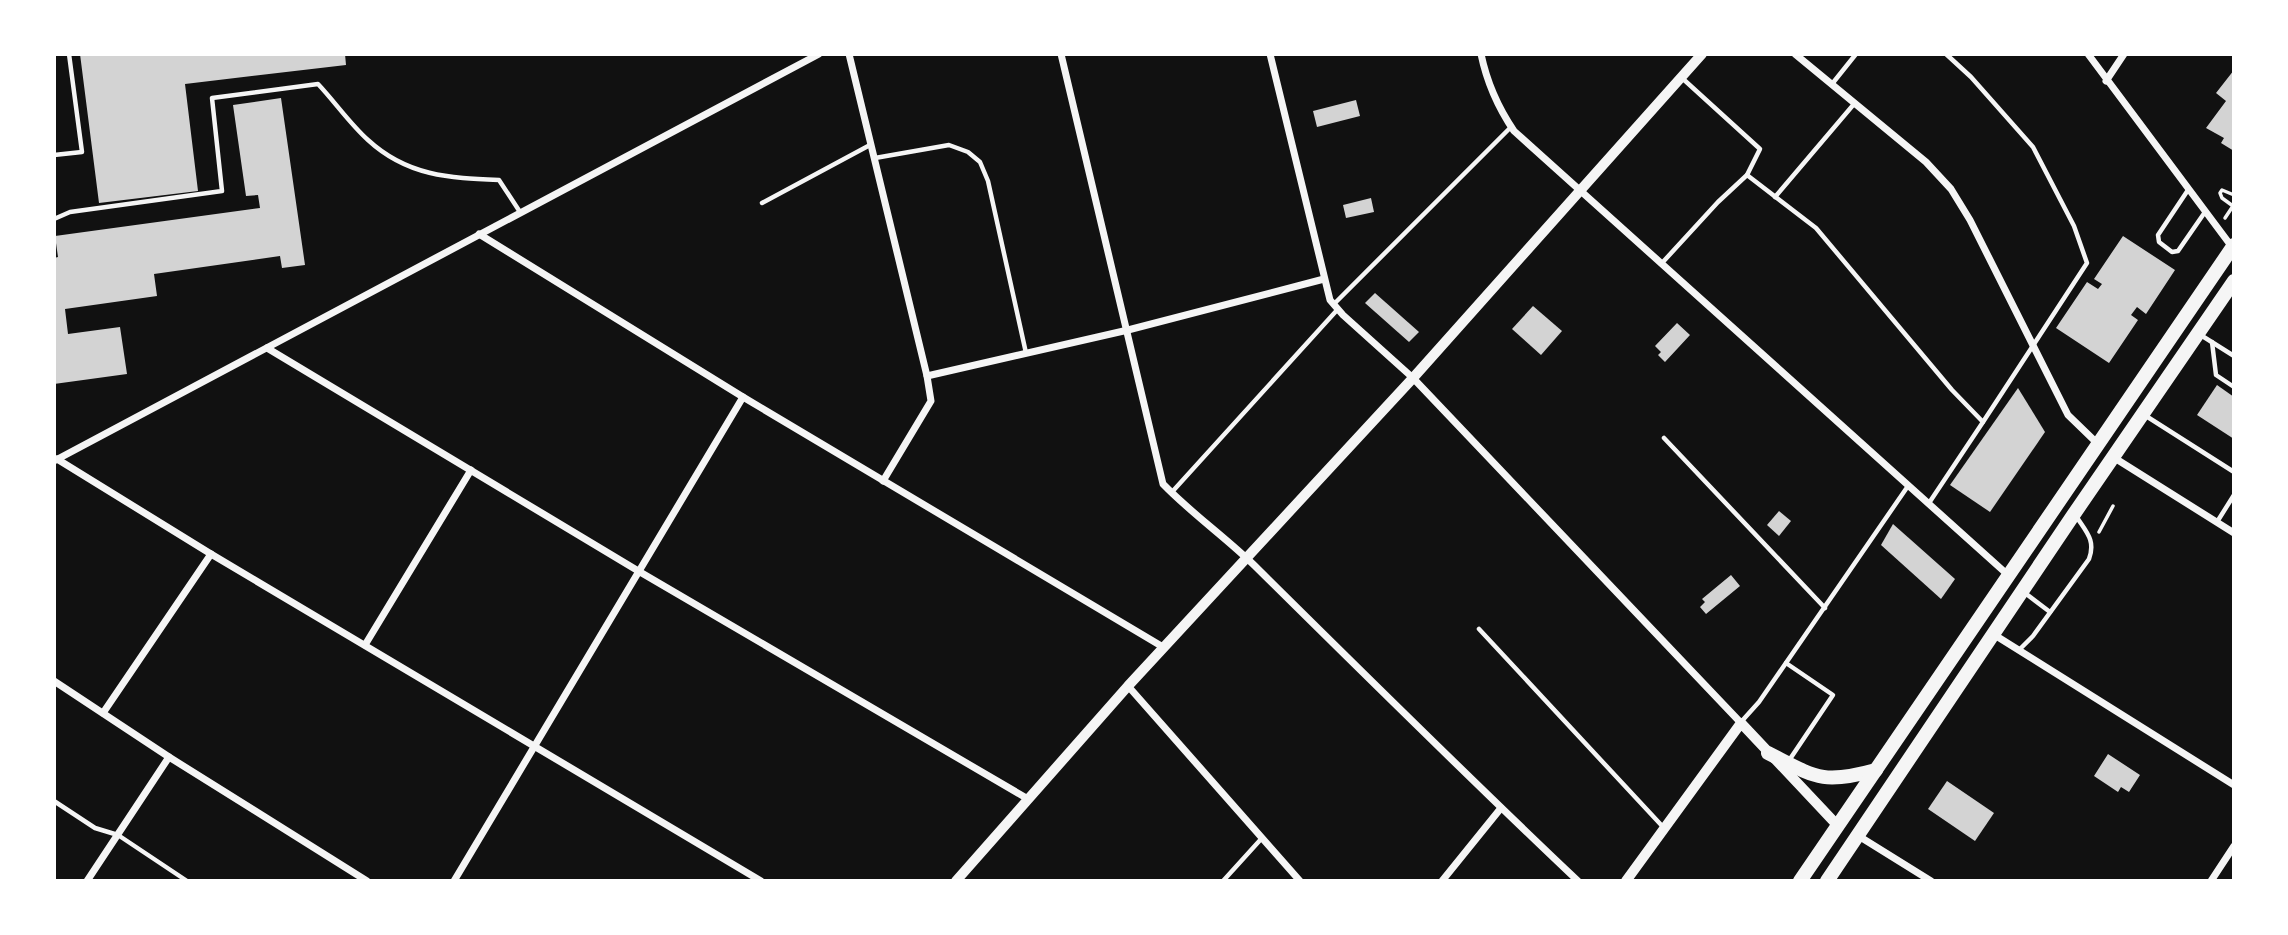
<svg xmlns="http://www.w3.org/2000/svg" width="2288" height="935" viewBox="0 0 2288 935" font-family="Inter,sans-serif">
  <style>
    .building { fill: #d3d3d3 }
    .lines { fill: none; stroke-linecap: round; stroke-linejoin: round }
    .path { stroke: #f5f5f5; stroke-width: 3.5 }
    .service { stroke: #f5f5f5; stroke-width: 4.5 }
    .minor { stroke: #f5f5f5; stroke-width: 7 }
    .tertiary { stroke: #f5f5f5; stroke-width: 10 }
    .trunk { stroke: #f5f5f5; stroke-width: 14 }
  </style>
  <rect width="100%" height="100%" fill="#111"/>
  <g class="building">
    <path d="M 80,54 L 345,54 L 346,65 L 185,84 L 198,191 L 99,203 Z"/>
    <path d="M 2234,70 L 2234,151 L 2221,143 L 2224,138 L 2206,128 L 2226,101 L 2216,93 Z"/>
    <path d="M 281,98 L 305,265 L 282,268 L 280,256 L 154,274 L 157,296 L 65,309 L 68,334 L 120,327 L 127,374 L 54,384 L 54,258 L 58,257 L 55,236 L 260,208 L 258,195 L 246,196 L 233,105 Z"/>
    <path d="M 1356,100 L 1360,116 L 1317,127 L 1313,111 Z"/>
    <path d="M 1371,198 L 1374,212 L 1346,218 L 1343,205 Z"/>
    <path d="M 2123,236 L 2175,270 L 2146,314 L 2137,307 L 2131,315 L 2138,320 L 2109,363 L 2056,328 L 2087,282 L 2098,289 L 2102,284 L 2094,279 Z"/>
    <path d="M 1375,293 L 1419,332 L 1409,342 L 1365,303 Z"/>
    <path d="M 1533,306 L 1562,331 L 1541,355 L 1512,329 Z"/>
    <path d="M 1677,323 L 1690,335 L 1665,362 L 1658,355 L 1661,352 L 1655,346 Z"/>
    <path d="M 2217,385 L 2234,397 L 2234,439 L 2197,415 Z"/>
    <path d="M 2018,388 L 2045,432 L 1990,512 L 1950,485 Z"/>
    <path d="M 1779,511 L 1791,521 L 1779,536 L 1767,525 Z"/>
    <path d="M 1893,524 L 1955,579 L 1941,599 L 1881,545 Z"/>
    <path d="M 1731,575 L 1740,586 L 1706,614 L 1700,607 L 1705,602 L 1702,599 Z"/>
    <path d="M 2108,754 L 2140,775 L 2129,792 L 2121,787 L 2118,792 L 2094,776 Z"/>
    <path d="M 1947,781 L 1994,813 L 1975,841 L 1928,809 Z"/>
  </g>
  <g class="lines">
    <g class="path">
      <path d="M 2225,218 L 2233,206 L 2222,198 L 2220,193 L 2222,190 L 2234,195"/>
      <path d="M 2099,532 L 2113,506"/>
    </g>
    <g class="service">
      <path d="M 1682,78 L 1760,149 L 1747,175"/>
      <path d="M 1832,84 L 1856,54"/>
      <path d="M 54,155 L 82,152 L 69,54"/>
      <path d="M 875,158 L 949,145 L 968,152 L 980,162 L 988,181 L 1026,353"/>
      <path d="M 2188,190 L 2158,235 L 2159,242 L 2172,252 L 2178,251 L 2205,212"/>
      <path d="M 1775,197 L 1854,104"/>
      <path d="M 762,203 L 870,145"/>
      <path d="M 54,219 L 70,212 L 222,191 L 212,98 L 318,84 C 335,102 350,124 368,140 C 407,176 449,178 499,180 L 520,212"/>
      <path d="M 1662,263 L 1718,202 L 1747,175 L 1816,228 L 1952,390 L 1983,422 L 2087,263 L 2074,226 L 2033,147 L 1971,77 L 1946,54"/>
      <path d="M 1334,304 L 1511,127"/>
      <path d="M 2199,334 L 2234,356"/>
      <path d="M 2212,342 L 2216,375 L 2234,387"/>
      <path d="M 2146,416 L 2234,472"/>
      <path d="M 1664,438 L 1825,608"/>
      <path d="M 1172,492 L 1338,309"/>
      <path d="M 1929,503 L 1983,422"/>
      <path d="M 2217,522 L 2234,495"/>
      <path d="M 2025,593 L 2050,612"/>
      <path d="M 1479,629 L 1664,828"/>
      <path d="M 2019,650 L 2033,636 L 2089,559 C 2096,540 2086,532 2076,516"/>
      <path d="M 1786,663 L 1833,695 L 1790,759"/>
      <path d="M 1741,722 L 1759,702 L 1908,486"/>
      <path d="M 54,801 L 95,828 L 118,835 L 187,881"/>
      <path d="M 1223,881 L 1262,838"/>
    </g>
    <g class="minor">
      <path d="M 849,54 L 927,376 L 931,401 L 883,481"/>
      <path d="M 1061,54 L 1163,484 C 1193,515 1228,539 1258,569 C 1364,674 1470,779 1578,881"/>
      <path d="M 1270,54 L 1330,300 L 1343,315 L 1413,378 L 1741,723"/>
      <path d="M 1481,54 C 1487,83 1497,106 1514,131 L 2008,575"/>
      <path d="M 1795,54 L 1926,162 L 1951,189 L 1970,220 L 2068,415 L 2098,444"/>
      <path d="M 2088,54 L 2232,247"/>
      <path d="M 2106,81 L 2124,54"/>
      <path d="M 479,234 L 743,397 L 1163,647"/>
      <path d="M 267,348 L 640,572 L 1028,799"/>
      <path d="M 927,376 L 1128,330 L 1324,279"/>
      <path d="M 2113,457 L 2234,533"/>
      <path d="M 57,459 L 211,554 L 761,881"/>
      <path d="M 54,461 L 819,54"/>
      <path d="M 1993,634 L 2234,785"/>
      <path d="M 365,645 L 471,470"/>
      <path d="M 54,681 L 169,757 L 367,881"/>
      <path d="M 1128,686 L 1300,881"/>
      <path d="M 103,713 L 211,554"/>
      <path d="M 1857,835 L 1931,881"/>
      <path d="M 87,881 L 169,757"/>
      <path d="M 454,881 L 743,397"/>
      <path d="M 1442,881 L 1501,808"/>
      <path d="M 2211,881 L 2234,846"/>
    </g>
    <g class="tertiary">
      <path d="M 956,881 L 1128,686 L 1413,378 L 1702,54"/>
      <path d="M 1626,881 L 1741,723 L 1838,826"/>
    </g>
    <g class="trunk">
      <path d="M 1768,753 C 1815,777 1822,785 1876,770"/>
      <path d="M 1800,881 L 2234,245"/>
      <path d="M 1827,881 L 2074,514 L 2234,281"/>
    </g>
  </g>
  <rect width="2288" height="935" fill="none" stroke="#ffffff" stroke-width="112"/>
</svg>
